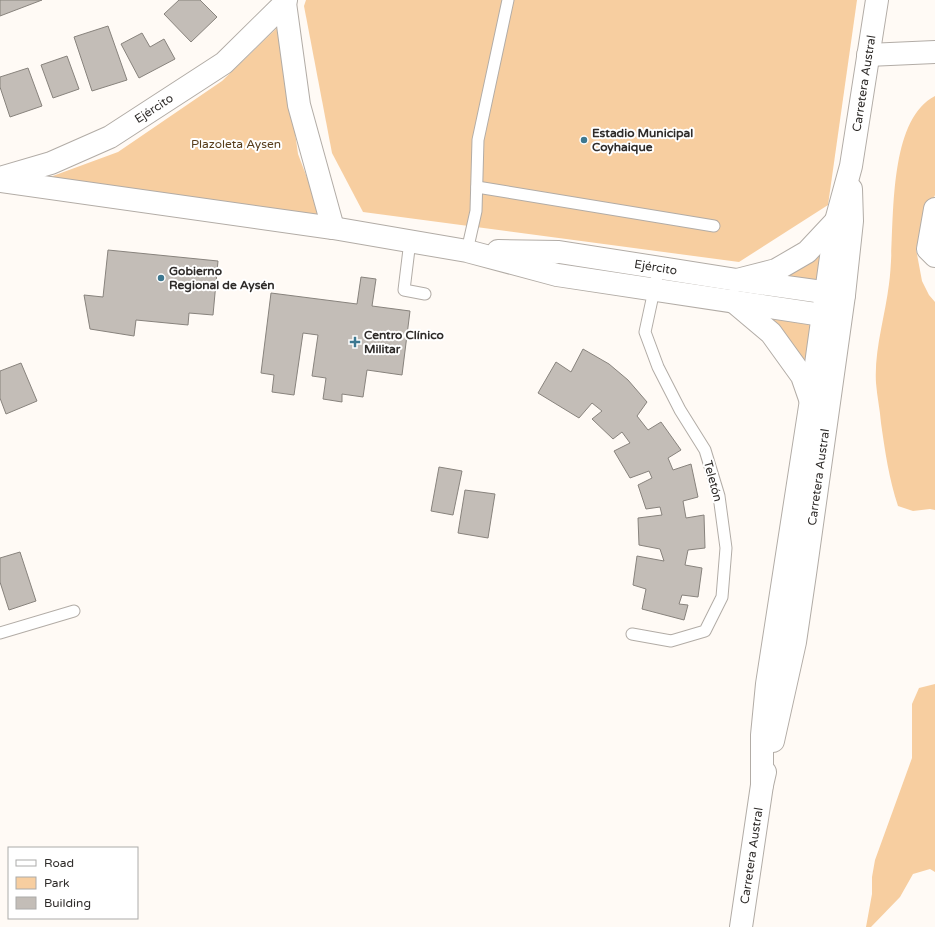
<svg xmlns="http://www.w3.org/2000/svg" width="935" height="927" viewBox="0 0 935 927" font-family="'Varela Round',sans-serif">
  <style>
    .green { fill: #f7cea0 }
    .building { fill: #c3bdb7; stroke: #88837d }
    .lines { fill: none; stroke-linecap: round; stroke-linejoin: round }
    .lane-casing { stroke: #b2aca6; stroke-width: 13 }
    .street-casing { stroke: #b2aca6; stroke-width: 24 }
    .secondary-casing { stroke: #b2aca6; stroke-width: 24 }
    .highway-casing { stroke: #b2aca6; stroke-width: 24 }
    .lane { stroke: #fff; stroke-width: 11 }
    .street { stroke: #fff; stroke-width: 22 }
    .secondary { stroke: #fff; stroke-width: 22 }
    .highway { stroke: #fff; stroke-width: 22 }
    .poi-dot { fill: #3d7890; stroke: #fff; stroke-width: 1.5 }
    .labels { text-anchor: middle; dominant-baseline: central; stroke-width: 4; stroke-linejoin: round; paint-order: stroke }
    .street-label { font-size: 12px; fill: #2f2c2a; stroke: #fff }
    .poi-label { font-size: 12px; font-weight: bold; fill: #2f2c2a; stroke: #fff; text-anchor: start }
    .park-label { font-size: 12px; fill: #583d1c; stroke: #fff }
  </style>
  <rect width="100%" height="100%" fill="#fffaf5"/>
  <g class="green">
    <path d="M 306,0 L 857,0 L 828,205 L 739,262 L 363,212 L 332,153 L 304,6 Z"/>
    <path d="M 280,25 L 298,154 L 322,217 L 50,177 L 118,152 L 222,81 Z"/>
    <path d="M 935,96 L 935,195 L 926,217 L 916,249 L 922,281 L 929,295 L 935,302 L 935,510 L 930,509 L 913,511 L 898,506 C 889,479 885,451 881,423 C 880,410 877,396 876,383 C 874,350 885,317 889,284 C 896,236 884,122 935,96 Z"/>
    <path d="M 828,237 L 821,285 L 778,276 Z"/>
    <path d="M 760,310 L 813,319 L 807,368 Z"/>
    <path d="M 935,684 L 935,872 L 930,869 L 913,874 L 900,897 L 871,927 L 866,927 L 872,894 L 872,877 L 875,860 L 912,758 L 912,704 L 919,688 Z"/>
  </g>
  <g class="building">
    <path d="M 0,0 L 42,0 L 0,16 Z"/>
    <path d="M 179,0 L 200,0 L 217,17 L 191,42 L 164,14 Z"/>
    <path d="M 108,26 L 127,80 L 92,91 L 74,37 Z"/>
    <path d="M 142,33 L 150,47 L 164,39 L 175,59 L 139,78 L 121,44 Z"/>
    <path d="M 67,56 L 79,89 L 53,98 L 41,65 Z"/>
    <path d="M 28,68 L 42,106 L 10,117 L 0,87 L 0,77 Z"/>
    <path d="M 108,250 L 218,261 L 213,315 L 189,313 L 188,325 L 136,320 L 134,336 L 90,329 L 84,295 L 103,297 Z"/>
    <path d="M 361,277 L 376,279 L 372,306 L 410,311 L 402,375 L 367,370 L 363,397 L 342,394 L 342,402 L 323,399 L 326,378 L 312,376 L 318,335 L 303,333 L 294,395 L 272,392 L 274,375 L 261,373 L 271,293 L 357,304 Z"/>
    <path d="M 583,349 L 609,364 L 628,380 L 647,402 L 637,416 L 648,430 L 661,422 L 681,450 L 668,458 L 673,470 L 691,464 L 698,497 L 683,501 L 686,518 L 704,515 L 705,548 L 688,550 L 685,565 L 702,568 L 698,597 L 682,595 L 679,604 L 688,605 L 684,620 L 642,609 L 646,589 L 633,585 L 637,556 L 664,561 L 660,549 L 639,545 L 638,518 L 662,515 L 660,507 L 646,509 L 638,485 L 652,478 L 649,471 L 630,478 L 614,451 L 630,443 L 622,432 L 613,439 L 592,419 L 602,411 L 592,403 L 579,418 L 538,393 L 556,362 L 571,372 Z"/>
    <path d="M 21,363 L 37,401 L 6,414 L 0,398 L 0,371 Z"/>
    <path d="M 439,467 L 462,471 L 453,515 L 431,511 Z"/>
    <path d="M 465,490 L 495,494 L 488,538 L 458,533 Z"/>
    <path d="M 20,552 L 36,601 L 9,610 L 0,582 L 0,558 Z"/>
  </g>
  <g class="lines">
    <g class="lane-casing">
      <g id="lane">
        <path d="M 477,187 L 714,226"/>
        <path d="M 410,241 L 404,290 L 425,294"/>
        <path d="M 467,251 L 476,211 L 478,140 L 508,0"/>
        <path d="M 0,633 L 74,611"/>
        <path d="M 632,634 L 671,641 L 705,631 L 722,597 L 726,548 L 719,496 L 705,450 L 680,410 L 658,367 L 645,332 L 659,267"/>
      </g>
    </g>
    <g class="street-casing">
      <g id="street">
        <path d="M 285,3 L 299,105 L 333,228"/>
        <path d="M 868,55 L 935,52"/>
        <path id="s1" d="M 0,178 L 51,163 L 110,137 L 224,63 L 285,3 L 286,0"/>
        <path d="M 935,209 L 928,249 L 935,256"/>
      </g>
    </g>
    <g class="secondary-casing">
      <g id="secondary">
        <path d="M 0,181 L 333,228 L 467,251 L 557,275 L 822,315 L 841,314"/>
        <path id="s2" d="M 498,251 L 559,252 L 737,280 L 844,295"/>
      </g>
    </g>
    <g class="highway-casing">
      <g id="highway">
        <path d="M 737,280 L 776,270 L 807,252 L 836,221"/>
        <path d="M 733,301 L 771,333 L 802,376 L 810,399"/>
        <path id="s3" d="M 773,741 L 795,642 L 805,574 L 844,295 L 852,221 L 851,189"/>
        <path id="s4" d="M 762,785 L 762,735 L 767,684 L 811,400 L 836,221 L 851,166 L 877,0"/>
        <path id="s5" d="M 741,927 L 762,785 L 765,772"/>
      </g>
    </g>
    <use href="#lane" class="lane"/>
    <use href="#street" class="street"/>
    <use href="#secondary" class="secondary"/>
    <use href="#highway" class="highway"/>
  </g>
  <g class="poi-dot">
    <circle cx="584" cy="140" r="4"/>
    <circle cx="161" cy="278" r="4"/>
    <path d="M353 336h4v4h4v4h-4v4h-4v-4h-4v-4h4z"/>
  </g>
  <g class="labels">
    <g class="street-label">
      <text stroke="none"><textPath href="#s4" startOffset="710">Carretera Austral</textPath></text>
      <text stroke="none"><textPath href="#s1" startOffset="170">Ejército</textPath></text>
      <text stroke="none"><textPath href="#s2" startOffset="159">Ejército</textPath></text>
      <text stroke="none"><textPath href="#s3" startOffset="268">Carretera Austral</textPath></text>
      <text transform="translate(713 481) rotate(75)">Teletón</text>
      <text stroke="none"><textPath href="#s5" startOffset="72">Carretera Austral</textPath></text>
    </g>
    <g class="poi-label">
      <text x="592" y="133">Estadio Municipal<tspan x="592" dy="14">Coyhaique</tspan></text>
      <text x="169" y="271">Gobierno<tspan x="169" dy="14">Regional de Aysén</tspan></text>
      <text x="364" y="335">Centro Clínico<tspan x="364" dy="14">Militar</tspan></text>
    </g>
    <g class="park-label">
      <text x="236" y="144">Plazoleta Aysen</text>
    </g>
  </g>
  <rect x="8" y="847" width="130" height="72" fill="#ffffff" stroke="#acabaa"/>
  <rect x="16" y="860" width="20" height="6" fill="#ffffff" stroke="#acabaa"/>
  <text x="44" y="867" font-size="12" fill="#2f2c2a">Road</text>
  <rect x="16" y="877" width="20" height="12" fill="#f7cea0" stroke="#acabaa"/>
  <text x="44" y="887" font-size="12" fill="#2f2c2a">Park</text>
  <rect x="16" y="897" width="20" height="12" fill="#c3bdb7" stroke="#acabaa"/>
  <text x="44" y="907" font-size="12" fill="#2f2c2a">Building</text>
</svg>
